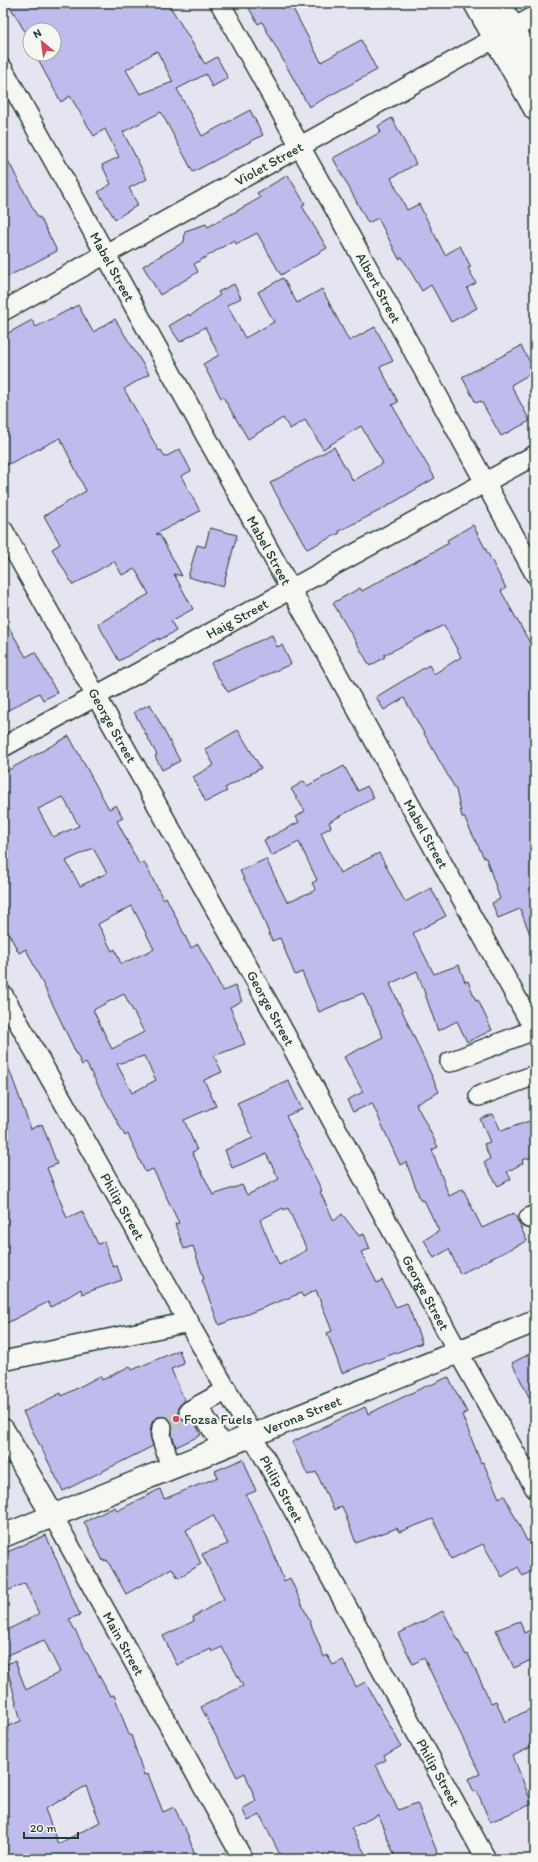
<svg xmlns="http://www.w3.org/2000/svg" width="538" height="1862" viewBox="0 0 538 1862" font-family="Itim,sans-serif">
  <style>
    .building { fill: #c0bbed; stroke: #1f3d34; fill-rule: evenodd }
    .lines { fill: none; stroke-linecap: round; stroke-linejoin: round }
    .minor-tunnel { stroke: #bec3ca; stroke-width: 19; stroke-dasharray: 19 10; stroke-linecap: butt }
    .minor-casing { stroke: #1f3d34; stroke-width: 22 }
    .major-casing { stroke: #1f3d34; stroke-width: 25 }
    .minor { stroke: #f6f6f2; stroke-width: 19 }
    .major { stroke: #f6f6f2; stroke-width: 22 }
    .poi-dot { fill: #d1495b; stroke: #f6f6f2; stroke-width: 1.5 }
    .labels { text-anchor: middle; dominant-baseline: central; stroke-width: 4; stroke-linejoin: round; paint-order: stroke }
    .street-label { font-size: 14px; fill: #1f3d34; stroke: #f6f6f2 }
    .poi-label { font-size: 14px; fill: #1f3d34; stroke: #f6f6f2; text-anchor: start }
  </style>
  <rect width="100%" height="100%" fill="#e6e4f0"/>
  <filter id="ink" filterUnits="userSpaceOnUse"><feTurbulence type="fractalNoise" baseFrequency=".025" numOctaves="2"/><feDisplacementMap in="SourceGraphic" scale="8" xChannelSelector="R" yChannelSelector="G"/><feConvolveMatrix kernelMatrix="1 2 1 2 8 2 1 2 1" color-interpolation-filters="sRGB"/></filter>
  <g filter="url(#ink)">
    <g class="building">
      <path d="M 8,3 L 168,3 L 205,64 L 217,57 L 228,78 L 212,87 L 206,74 L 177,89 L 202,136 L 250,110 L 263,135 L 193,172 L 161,112 L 123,132 L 147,179 L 129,188 L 138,205 L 115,219 L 98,192 L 111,184 L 102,165 L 119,157 L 105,129 L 94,136 L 70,96 L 61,102 L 44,71 L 36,54 L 54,54 L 54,30 L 30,30 L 30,36 L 24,30 ZM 157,51 L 173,82 L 140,94 L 126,70 Z"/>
      <path d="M 246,3 L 290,3 L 321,62 L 361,40 L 377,70 L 309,107 L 262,22 L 258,24 Z"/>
      <path d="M 392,118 L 416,164 L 391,178 L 407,210 L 419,204 L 445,255 L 460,246 L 471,267 L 468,268 L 476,283 L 467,288 L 477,308 L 451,322 L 431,285 L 422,291 L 402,257 L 399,259 L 378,218 L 368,223 L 333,158 L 381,132 L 378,126 Z"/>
      <path d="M 3,151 L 38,218 L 40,217 L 57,251 L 3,279 Z"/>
      <path d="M 288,175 L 305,204 L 302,206 L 327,248 L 281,275 L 257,233 L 236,244 L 234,240 L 194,264 L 198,272 L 160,295 L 143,266 L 184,242 L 185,231 L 206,224 L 208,227 L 260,198 L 257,193 Z"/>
      <path d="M 283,278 L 297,303 L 322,289 L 349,341 L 375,327 L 393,361 L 380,367 L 398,402 L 392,405 L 435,478 L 379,511 L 339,531 L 340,533 L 307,549 L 270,483 L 334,447 L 353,481 L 383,463 L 361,426 L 323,449 L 305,420 L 290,429 L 283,418 L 248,439 L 223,397 L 221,398 L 203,364 L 219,355 L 205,327 L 180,342 L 169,326 L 189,314 L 190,316 L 220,295 L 218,292 L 234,284 L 241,298 L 227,305 L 245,338 L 274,322 L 258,292 Z"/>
      <path d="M 78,305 L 93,332 L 115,319 L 149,374 L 124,389 L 159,451 L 161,450 L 165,457 L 180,449 L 191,471 L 181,476 L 200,511 L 156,534 L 160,535 L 182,576 L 174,574 L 193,609 L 171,621 L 176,631 L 159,640 L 159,638 L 119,661 L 98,624 L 149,594 L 135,569 L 122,575 L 114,561 L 73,585 L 52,549 L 60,544 L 44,516 L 86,491 L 60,438 L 3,467 L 3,336 L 32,320 L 36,327 Z"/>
      <path d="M 521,346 L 535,371 L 511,385 L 530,421 L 501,436 L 481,401 L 476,403 L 462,377 Z"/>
      <path d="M 473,525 L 506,588 L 501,591 L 535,652 L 534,944 L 520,909 L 498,918 L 492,903 L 500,899 L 486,858 L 484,858 L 464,817 L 462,817 L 456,790 L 404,698 L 384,710 L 376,697 L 429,665 L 434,674 L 461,657 L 444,625 L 384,655 L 385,657 L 370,666 L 333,603 L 360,588 L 362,591 L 449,543 L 447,540 Z"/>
      <path d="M 210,528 L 237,535 L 223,587 L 188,577 L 197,545 L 205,547 Z"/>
      <path d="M 3,617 L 26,657 L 35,652 L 57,693 L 43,700 L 39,693 L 3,713 Z"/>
      <path d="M 272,635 L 277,647 L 282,645 L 291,664 L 228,692 L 217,676 L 211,663 Z"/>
      <path d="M 150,704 L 180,761 L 162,770 L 155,756 L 157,755 L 134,712 Z"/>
      <path d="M 238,730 L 261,768 L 225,788 L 227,791 L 206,802 L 193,777 L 214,765 L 205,749 Z"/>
      <path d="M 69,736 L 109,809 L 116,805 L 123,818 L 117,821 L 139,864 L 144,862 L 163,899 L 166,897 L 191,948 L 198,944 L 223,991 L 235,986 L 242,1001 L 230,1007 L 245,1044 L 214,1056 L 222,1072 L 204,1080 L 216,1106 L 184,1120 L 197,1150 L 192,1152 L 213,1195 L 242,1185 L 247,1195 L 279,1179 L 266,1154 L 232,1168 L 225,1150 L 253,1138 L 237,1103 L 288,1080 L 302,1109 L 286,1116 L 322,1191 L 320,1192 L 334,1221 L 342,1214 L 359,1236 L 364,1234 L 370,1249 L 361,1252 L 377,1283 L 382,1280 L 396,1307 L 407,1303 L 422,1343 L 342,1373 L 327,1333 L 332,1331 L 316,1290 L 303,1297 L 301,1293 L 219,1325 L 202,1280 L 204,1279 L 193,1246 L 184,1249 L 175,1224 L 179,1223 L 153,1169 L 145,1172 L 128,1134 L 125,1136 L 86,1063 L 82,1065 L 26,949 L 19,953 L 3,923 L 3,773 ZM 63,797 L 79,826 L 53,837 L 38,809 ZM 93,848 L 107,873 L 80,886 L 66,861 ZM 132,906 L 154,949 L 121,964 L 115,949 L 112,951 L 98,924 ZM 124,994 L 144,1032 L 112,1049 L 93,1010 ZM 144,1056 L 156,1080 L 132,1093 L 117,1064 ZM 283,1208 L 284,1210 L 288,1208 L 307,1250 L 279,1265 L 260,1220 Z"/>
      <path d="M 344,766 L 358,791 L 367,786 L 374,798 L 329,822 L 331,827 L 321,833 L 340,873 L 379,853 L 405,902 L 431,888 L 446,916 L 413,933 L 434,974 L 459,965 L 465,982 L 468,981 L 476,1001 L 478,1000 L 492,1030 L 467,1042 L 457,1021 L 438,1031 L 417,971 L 390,984 L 439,1092 L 416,1104 L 438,1147 L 432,1150 L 449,1196 L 463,1189 L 482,1228 L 514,1213 L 527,1241 L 460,1274 L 449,1249 L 434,1258 L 424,1240 L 439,1231 L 424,1200 L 421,1201 L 406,1162 L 400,1165 L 372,1103 L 353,1112 L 347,1100 L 363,1092 L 344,1057 L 383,1037 L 363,993 L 319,1012 L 302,972 L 295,975 L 280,938 L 272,941 L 257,903 L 256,903 L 240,871 L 266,859 L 287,902 L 316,890 L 312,883 L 317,880 L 299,842 L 271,856 L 264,840 L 299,822 L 296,817 L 305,811 L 291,789 L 304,781 L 307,786 Z"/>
      <path d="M 5,1058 L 31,1129 L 42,1124 L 57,1164 L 47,1168 L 67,1218 L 82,1211 L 98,1244 L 104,1242 L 113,1267 L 117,1266 L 122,1280 L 82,1294 L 81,1289 L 51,1307 L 48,1302 L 3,1325 L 3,1059 Z"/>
      <path d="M 493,1114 L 501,1131 L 535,1119 L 535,1156 L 522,1160 L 523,1163 L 507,1172 L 511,1179 L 498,1186 L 484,1163 L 490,1159 L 484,1144 L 490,1142 L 480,1119 Z"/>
      <path d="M 179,1350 L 184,1364 L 171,1369 L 185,1401 L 179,1406 L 179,1416 L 184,1421 L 194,1421 L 201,1435 L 176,1447 L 172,1435 L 172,1422 L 168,1418 L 158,1417 L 153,1420 L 151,1426 L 150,1435 L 153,1446 L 63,1491 L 23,1412 L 61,1393 L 62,1396 L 100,1376 L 102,1380 L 130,1366 L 132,1370 Z"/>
      <path d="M 535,1351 L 535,1409 L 512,1363 Z"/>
      <path d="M 448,1377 L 467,1412 L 462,1415 L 481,1463 L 483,1462 L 499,1498 L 504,1495 L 527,1541 L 535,1537 L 535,1569 L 523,1576 L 518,1567 L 502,1577 L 483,1544 L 451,1559 L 433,1519 L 399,1532 L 397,1528 L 356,1543 L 342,1506 L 334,1510 L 316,1472 L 308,1475 L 292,1442 L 365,1407 L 368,1414 L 430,1384 L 431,1385 Z"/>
      <path d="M 243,1459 L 256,1491 L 246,1495 L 268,1539 L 284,1581 L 290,1578 L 310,1622 L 324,1657 L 327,1655 L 333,1665 L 343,1660 L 356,1687 L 365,1682 L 394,1733 L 401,1746 L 384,1756 L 386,1760 L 376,1765 L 398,1810 L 417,1803 L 440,1859 L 396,1859 L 378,1815 L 351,1828 L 368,1859 L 282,1859 L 260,1815 L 248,1821 L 242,1809 L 256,1801 L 245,1773 L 237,1777 L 201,1707 L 243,1686 L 222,1647 L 212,1652 L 211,1649 L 177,1665 L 163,1636 L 194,1621 L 193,1617 L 224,1599 L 202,1554 L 228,1544 L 213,1515 L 186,1530 L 201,1564 L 178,1578 L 172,1568 L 126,1594 L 107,1560 L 103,1561 L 84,1522 L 115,1507 L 117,1511 L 160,1489 L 164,1499 L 218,1477 L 215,1471 Z"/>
      <path d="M 46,1535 L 80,1615 L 69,1619 L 110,1696 L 114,1695 L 129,1735 L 131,1735 L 144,1775 L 148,1774 L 163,1812 L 174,1807 L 188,1835 L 196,1859 L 9,1859 L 3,1842 L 3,1728 L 21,1721 L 6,1664 L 15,1661 L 26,1690 L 60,1672 L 44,1640 L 3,1657 L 3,1632 L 39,1614 L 25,1583 L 3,1593 L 3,1554 ZM 86,1786 L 100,1822 L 58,1844 L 45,1809 Z"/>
      <path d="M 443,1611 L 466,1655 L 468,1654 L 491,1703 L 496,1701 L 505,1722 L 530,1709 L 535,1718 L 535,1745 L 513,1756 L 532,1804 L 490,1822 L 477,1791 L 474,1792 L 468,1779 L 480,1774 L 424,1658 L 413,1664 L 398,1634 Z"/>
      <path d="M 520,1621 L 524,1633 L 535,1628 L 535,1658 L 514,1668 L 496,1630 Z"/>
    </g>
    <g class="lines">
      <path class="minor-tunnel" d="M 162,1427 L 189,1411"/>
      <g class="minor-casing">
        <g id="minor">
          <path id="s1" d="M 220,3 L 374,279 L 535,574"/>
          <path id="s2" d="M 3,69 L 535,1031"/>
          <path id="s3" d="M 3,311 L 535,16"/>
          <path id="s4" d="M 3,530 L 272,1010 L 458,1352 L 535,1488"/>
          <path id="s5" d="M 3,747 L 535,455"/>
          <path id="s6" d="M 3,995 L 252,1435 L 486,1859"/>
          <path d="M 450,1062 L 534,1030"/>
          <path d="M 479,1096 L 535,1075"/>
          <path d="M 529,1218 L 535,1215"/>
          <path d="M 3,1361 L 189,1322"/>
          <path d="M 198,1406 L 223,1447"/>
          <path d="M 189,1411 L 227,1390"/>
          <path d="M 162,1427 L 161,1436 L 171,1468"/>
          <path id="s7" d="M 53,1516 L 243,1859"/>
        </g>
      </g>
      <g class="major-casing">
        <g id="major">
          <path d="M 475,3 L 535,109"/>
          <path d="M 499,3 L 535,66"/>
          <path d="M 3,1430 L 53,1516"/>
          <path id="s8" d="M 3,1536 L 535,1321"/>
        </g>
      </g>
      <use href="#minor" class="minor"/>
      <use href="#major" class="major"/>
    </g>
  </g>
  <circle class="poi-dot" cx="176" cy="1419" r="4"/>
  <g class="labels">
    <g class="street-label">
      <text stroke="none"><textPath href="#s3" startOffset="304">Violet Street</textPath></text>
      <text stroke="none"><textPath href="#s2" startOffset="226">Mabel Street</textPath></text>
      <text stroke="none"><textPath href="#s1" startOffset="326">Albert Street</textPath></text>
      <text stroke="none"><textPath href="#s2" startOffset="550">Mabel Street</textPath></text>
      <text stroke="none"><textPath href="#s5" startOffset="267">Haig Street</textPath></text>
      <text stroke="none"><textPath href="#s4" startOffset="224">George Street</textPath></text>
      <text stroke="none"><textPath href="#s2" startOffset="874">Mabel Street</textPath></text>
      <text stroke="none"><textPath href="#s4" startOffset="548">George Street</textPath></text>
      <text stroke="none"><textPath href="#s6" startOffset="243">Philip Street</textPath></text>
      <text stroke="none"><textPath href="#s4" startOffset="872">George Street</textPath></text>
      <text stroke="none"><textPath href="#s8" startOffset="323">Verona Street</textPath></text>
      <text stroke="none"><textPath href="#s6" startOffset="567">Philip Street</textPath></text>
      <text stroke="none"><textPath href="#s7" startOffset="146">Main Street</textPath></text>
      <text stroke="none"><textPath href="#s6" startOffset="891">Philip Street</textPath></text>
    </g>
    <g class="poi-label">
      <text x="184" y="1419">Fozsa Fuels</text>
    </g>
  </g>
  <rect width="538" height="1862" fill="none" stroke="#f6f6f2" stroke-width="16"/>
  <rect x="8" y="8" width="522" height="1846" fill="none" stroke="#1f3d34" stroke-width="1.5" filter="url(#ink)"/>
  <g transform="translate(42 42) rotate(331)"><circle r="19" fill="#f6f6f2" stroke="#a0aca6"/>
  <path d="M0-3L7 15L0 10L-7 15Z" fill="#d1495b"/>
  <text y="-6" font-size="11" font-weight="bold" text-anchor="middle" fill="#1f3d34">N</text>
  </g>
  <path d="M24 1832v6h54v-6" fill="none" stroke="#1f3d34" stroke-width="2"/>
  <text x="30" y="1832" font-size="12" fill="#1f3d34" stroke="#f6f6f2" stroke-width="3" paint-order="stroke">20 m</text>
</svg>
